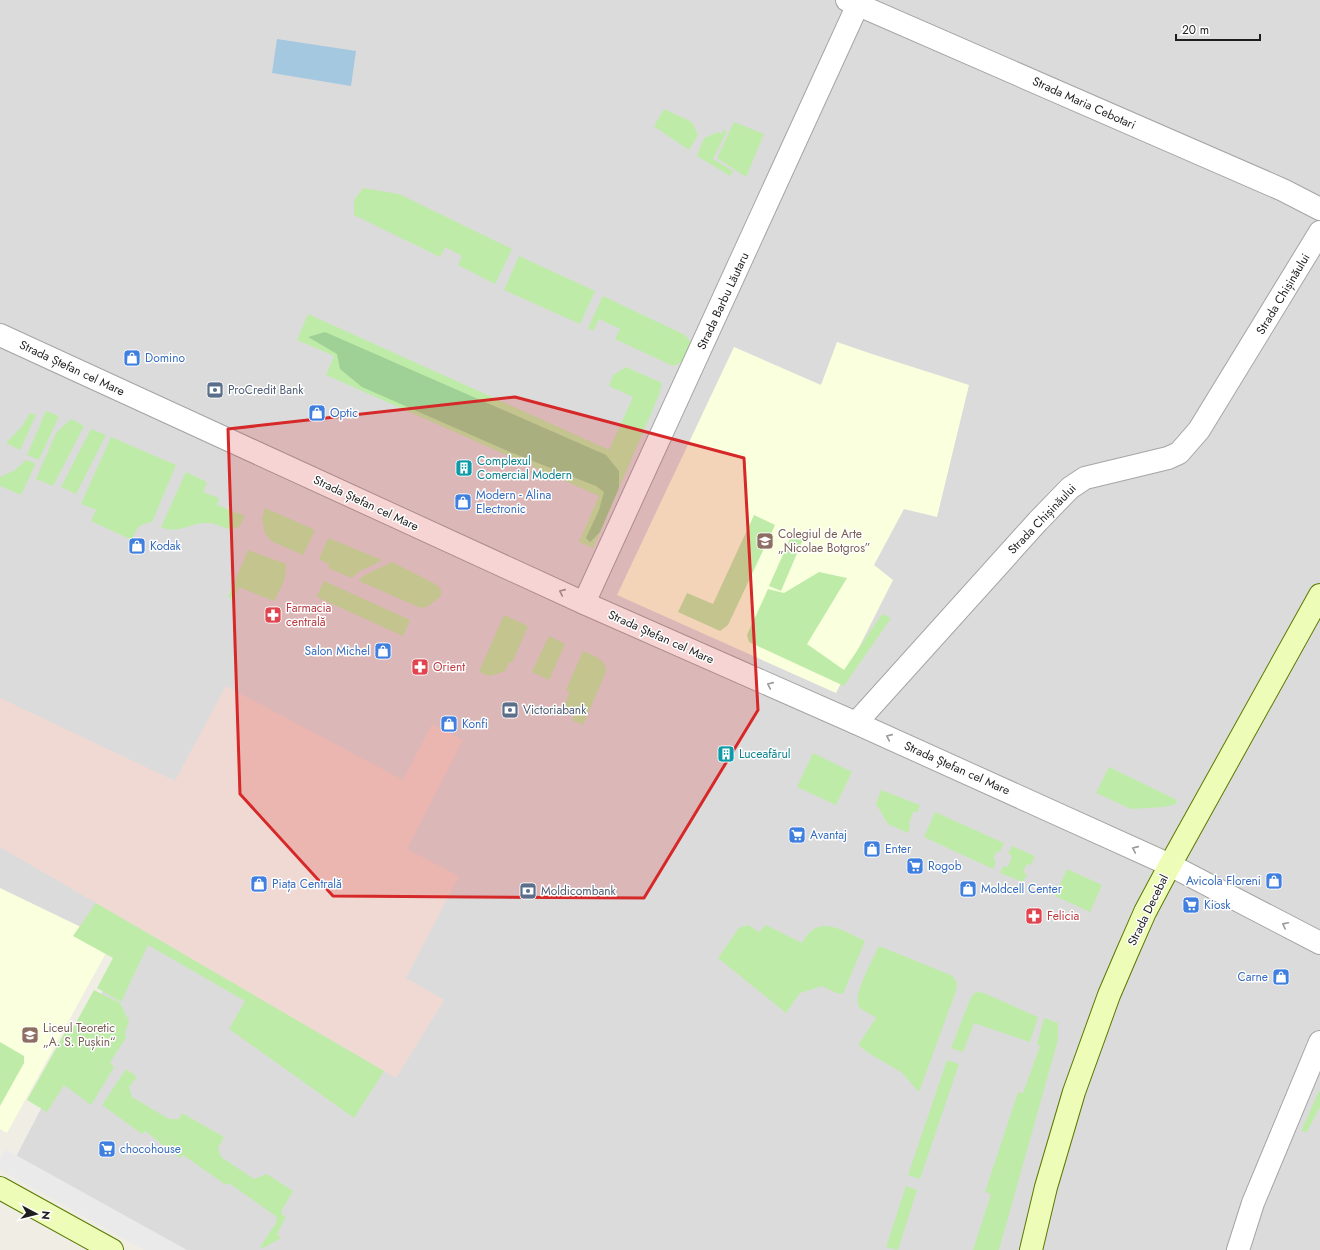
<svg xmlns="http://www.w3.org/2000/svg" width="1320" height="1250" viewBox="0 0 1320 1250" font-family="Jost,sans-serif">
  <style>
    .residential { fill: #dcdbdb }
    .commercial { fill: #f1d9d3 }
    .education { fill: #faffde }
    .grass { fill: #beeca8 }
    .forest { fill: #9fd197 }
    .parking { fill: #eaeaea }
    .water { fill: #a3c8df }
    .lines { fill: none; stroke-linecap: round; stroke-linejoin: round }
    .minor-casing { stroke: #a5a5a5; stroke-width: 24 }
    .secondary-casing { stroke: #597a01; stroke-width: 24 }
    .minor { stroke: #fff; stroke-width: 22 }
    .secondary { stroke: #edfcb6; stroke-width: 22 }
    .oneway { stroke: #9a9a9a }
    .marked { fill: #d62828; fill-opacity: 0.2; stroke: #d62828; stroke-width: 3; stroke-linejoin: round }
    .labels { text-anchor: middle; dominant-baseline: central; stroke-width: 3; stroke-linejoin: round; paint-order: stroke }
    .street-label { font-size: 12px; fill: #1e1e1e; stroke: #fff }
    .shop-label { font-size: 12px; fill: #366cbe; stroke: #fff; text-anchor: start }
    .service-label { font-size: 12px; fill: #4e5e75; stroke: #fff; text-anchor: start }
    .culture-label { font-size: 12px; fill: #0d838f; stroke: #fff; text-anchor: start }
    .education-label { font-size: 12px; fill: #785e54; stroke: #fff; text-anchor: start }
    .health-label { font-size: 12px; fill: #be3a42; stroke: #fff; text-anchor: start }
  </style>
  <rect width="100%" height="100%" fill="#f0eee4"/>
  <path class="residential" d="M 0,0 L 1320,0 L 1320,1250 L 172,1250 L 9,1170 L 124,950 L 0,889 Z"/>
  <path class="commercial" d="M 226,686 L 403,780 L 432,724 L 463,740 L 407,849 L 459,876 L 406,978 L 444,1000 L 396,1078 L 0,847 L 0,698 L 175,781 Z"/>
  <g class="education">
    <path d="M 837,342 L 872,354 L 969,385 L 937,517 L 904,509 L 874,565 L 893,580 L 836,693 L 617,595 L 734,347 L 821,385 Z"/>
    <path d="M 0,888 L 112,942 L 7,1133 L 0,1129 Z"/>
  </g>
  <g class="grass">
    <path d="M 664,109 L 692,122 L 698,135 L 689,150 L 655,127 L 654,126 Z"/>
    <path d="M 734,122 L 764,134 L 746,177 L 717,158 Z"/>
    <path d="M 724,130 L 727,131 L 713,159 L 733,171 L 730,176 L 697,156 L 704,138 L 718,132 L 722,134 Z"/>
    <path d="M 363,188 L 399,194 L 512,249 L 495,284 L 458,265 L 462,256 L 445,247 L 440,257 L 354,215 L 354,200 Z"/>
    <path d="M 519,256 L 595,291 L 580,324 L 504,290 Z"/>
    <path d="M 603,296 L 685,335 L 691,342 L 687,360 L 673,366 L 615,339 L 620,329 L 599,319 L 593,331 L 588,328 Z"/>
    <path d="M 308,314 L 609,450 L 633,397 L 609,386 L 613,375 L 626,367 L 662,383 L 659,395 L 593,548 L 579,542 L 599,496 L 326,375 L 334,356 L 297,340 Z"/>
    <path d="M 46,411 L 59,416 L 39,460 L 27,455 Z"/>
    <path d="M 30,413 L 36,415 L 20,450 L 6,443 L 23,425 Z"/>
    <path d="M 71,419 L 84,426 L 53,486 L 36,479 L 56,433 Z"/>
    <path d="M 91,429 L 106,435 L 76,494 L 61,487 Z"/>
    <path d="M 111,437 L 176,465 L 152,522 C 138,525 137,527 132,540 L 91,521 L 96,510 L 81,504 Z"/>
    <path d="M 26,460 L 33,462 L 35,465 L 21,495 L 0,486 L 0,477 L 15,470 Z"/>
    <path d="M 186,472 L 207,482 L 203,492 L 219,498 L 217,505 L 245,516 L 239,527 C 237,527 233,529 230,529 C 223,528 216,523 208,523 C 192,522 177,535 161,527 Z"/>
    <path d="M 265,508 L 315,530 L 303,555 L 271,541 L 265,533 L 262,519 Z"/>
    <path d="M 754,515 L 775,525 L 728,625 L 720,631 L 678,612 L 687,593 L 713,604 Z"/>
    <path d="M 793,532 L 804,537 L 781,591 L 769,586 Z"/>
    <path d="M 328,538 L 382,560 C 372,567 360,568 352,578 L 328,568 L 330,565 L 319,559 Z"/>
    <path d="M 248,550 L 286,564 C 287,578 280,589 274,601 L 239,587 L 233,600 L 228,597 Z"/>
    <path d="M 392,562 L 435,584 L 441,589 L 441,596 L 428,606 L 421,608 L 359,581 L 363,576 Z"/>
    <path d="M 819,572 L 847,578 L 807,644 L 844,670 L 882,614 L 891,618 L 844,686 L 749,642 L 747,635 L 768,589 L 784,593 Z"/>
    <path d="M 324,581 L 410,620 L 403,636 L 319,598 L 317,596 Z"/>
    <path d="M 504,615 L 528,626 L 512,663 L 509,662 L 505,671 L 490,676 L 479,672 Z"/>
    <path d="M 549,636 L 565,644 L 549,680 L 532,672 Z"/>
    <path d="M 583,651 C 593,656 606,659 606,671 L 583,725 L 572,720 L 575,714 L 563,708 L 570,692 L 566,690 Z"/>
    <path d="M 813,753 L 852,772 L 836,805 L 797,787 Z"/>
    <path d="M 1109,767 L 1177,800 L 1176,804 L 1164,807 L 1131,809 L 1096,793 Z"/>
    <path d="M 881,790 L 920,805 L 918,812 L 913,812 L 909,823 L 910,826 L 908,833 L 888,824 L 876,804 Z"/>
    <path d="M 935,812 L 1004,843 L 1000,852 L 997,851 L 993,859 L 996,861 L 993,869 L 924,837 Z"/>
    <path d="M 1012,846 L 1035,856 L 1031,865 L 1027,864 L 1023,872 L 1027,874 L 1023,882 L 1000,873 L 1003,866 L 1008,867 L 1012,856 L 1008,854 Z"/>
    <path d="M 1067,869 L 1102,885 L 1090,912 L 1055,896 Z"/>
    <path d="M 96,903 L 384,1071 L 354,1118 L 229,1029 L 245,1001 L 148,945 L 121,1002 L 97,988 L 113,958 L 73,936 Z"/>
    <path d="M 748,925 L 759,932 L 766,925 L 802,943 C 804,940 806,936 809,933 C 825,916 849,934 865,941 L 843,994 L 836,993 L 822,986 L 800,993 L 786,1013 L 718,958 L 739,928 Z"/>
    <path d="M 879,946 L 953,976 L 957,983 L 956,991 L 919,1092 L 901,1072 L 870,1054 L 858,1045 L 876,1018 C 872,1014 864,1012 860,1008 C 850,998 874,958 879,946 Z"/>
    <path d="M 94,990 L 120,1003 L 129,1021 L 125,1032 L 126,1038 L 110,1062 L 114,1067 L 91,1105 L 64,1085 L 47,1112 L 27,1100 L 68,1027 L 72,1030 Z"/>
    <path d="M 976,992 L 984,993 L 1038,1017 L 1030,1042 L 974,1023 L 963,1052 L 951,1048 L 971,997 Z"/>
    <path d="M 1044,1018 L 1058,1023 L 1058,1040 L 999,1250 L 973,1250 L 991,1194 L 985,1192 L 1018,1092 L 1023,1093 L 1040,1046 L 1037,1044 Z"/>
    <path d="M 0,1042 L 24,1056 L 24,1063 L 0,1106 Z"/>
    <path d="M 947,1060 L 959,1064 L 920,1179 L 908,1175 Z"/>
    <path d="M 126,1069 L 137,1077 L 129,1087 L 132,1097 L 169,1119 L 179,1119 L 182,1113 L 224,1137 L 218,1148 L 221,1157 L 254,1179 L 267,1174 L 293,1191 L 282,1210 L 282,1215 L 286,1216 L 277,1234 L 281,1238 L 263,1248 L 260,1247 L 276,1223 L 277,1217 L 229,1183 L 226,1185 L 183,1155 L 180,1158 L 145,1131 L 142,1134 L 102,1105 Z"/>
    <path d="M 1320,1089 L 1320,1107 L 1307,1132 L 1301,1131 Z"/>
    <path d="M 906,1186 L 917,1190 L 898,1250 L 886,1247 Z"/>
  </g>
  <path class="forest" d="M 325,332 L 606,455 L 619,471 L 619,488 L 600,532 L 590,542 L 586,538 L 599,510 L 604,492 L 596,486 L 510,452 L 362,387 L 340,369 L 337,354 L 308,337 Z"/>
  <path class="parking" d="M 5,1149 L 187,1250 L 144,1250 L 0,1170 L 0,1160 Z"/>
  <path class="water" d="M 277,39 L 356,51 L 351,86 L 272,73 Z"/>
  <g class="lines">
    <g class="minor-casing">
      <g id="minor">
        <path d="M 847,0 L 1283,190 L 1320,209"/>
        <path d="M 0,335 L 584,603 L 856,723 L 1170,865 L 1320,943"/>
        <path d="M 584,603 L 860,0"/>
        <path d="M 856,723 L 1038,521 L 1070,488 L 1085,478 L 1168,458 L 1179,453 L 1199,430 L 1320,232"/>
        <path d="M 1238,1250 L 1253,1203 L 1320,1042"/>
      </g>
    </g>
    <g class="secondary-casing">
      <g id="secondary">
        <path d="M 0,1188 L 112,1250"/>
        <path d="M 1031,1250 L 1046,1187 L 1074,1092 L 1109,995 L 1127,953 L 1145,912 L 1170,865 L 1320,595"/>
      </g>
    </g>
    <use href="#minor" class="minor"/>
    <use href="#secondary" class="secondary"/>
  </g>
  <defs><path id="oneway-chevron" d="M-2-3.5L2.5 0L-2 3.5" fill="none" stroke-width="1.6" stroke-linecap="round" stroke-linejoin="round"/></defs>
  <g class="oneway">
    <use href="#oneway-chevron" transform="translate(562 592) rotate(-156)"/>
    <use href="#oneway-chevron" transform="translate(770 685) rotate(-156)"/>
    <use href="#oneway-chevron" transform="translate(889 737) rotate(-156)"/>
    <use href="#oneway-chevron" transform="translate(1135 849) rotate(-156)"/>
    <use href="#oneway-chevron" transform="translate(1285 925) rotate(-153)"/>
  </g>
  <path class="marked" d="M 515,397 L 744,458 L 758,710 L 644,898 L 333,896 L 240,794 L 228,429 Z"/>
  <defs>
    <g id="shop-square" transform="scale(0.9)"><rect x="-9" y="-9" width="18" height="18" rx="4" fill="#3f7fe0" stroke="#fff"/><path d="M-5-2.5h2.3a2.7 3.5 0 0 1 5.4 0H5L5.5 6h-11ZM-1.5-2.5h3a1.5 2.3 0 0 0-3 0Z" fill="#fff"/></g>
    <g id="bank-square" transform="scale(0.9)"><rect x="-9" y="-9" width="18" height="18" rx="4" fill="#5c6f8a" stroke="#fff"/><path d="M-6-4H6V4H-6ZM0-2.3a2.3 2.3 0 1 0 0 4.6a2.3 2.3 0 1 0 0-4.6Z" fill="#fff"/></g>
    <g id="building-square" transform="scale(0.9)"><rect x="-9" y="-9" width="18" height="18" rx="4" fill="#0f9aa8" stroke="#fff"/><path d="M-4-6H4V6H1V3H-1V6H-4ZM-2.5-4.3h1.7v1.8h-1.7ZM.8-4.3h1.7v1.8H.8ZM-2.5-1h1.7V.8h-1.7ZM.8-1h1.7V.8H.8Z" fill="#fff"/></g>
    <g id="university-square" transform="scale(0.9)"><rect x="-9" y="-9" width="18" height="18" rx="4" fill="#8d6e63" stroke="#fff"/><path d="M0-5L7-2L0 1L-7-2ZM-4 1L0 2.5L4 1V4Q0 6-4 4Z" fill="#fff"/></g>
    <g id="pharmacy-square" transform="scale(0.9)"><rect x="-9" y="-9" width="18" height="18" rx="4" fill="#e0444e" stroke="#fff"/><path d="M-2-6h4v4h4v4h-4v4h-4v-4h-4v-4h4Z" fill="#fff"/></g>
    <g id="supermarket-square" transform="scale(0.9)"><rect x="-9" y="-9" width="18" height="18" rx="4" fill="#3f7fe0" stroke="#fff"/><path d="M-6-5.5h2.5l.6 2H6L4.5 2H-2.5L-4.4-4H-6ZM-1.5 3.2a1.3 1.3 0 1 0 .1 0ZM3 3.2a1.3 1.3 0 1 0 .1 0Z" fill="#fff"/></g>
    <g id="school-square" transform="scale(0.9)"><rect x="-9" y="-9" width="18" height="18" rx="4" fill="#8d6e63" stroke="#fff"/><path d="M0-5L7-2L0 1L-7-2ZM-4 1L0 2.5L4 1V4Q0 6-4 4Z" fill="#fff"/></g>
  </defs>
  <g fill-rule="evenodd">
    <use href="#shop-square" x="132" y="358"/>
    <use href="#bank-square" x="215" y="390"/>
    <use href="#shop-square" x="317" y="413"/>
    <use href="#building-square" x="464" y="468"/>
    <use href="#shop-square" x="463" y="502"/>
    <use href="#university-square" x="765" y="541"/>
    <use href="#shop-square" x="137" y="546"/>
    <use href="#pharmacy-square" x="273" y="615"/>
    <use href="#shop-square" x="383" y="651"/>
    <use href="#pharmacy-square" x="420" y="667"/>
    <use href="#bank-square" x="510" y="710"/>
    <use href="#shop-square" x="449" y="724"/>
    <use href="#building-square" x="726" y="754"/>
    <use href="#supermarket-square" x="797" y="835"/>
    <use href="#shop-square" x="872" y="849"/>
    <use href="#supermarket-square" x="915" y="866"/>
    <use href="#shop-square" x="1274" y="881"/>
    <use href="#shop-square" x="259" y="884"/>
    <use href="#shop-square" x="968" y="889"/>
    <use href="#bank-square" x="528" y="891"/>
    <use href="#supermarket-square" x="1191" y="905"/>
    <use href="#pharmacy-square" x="1034" y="916"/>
    <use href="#shop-square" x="1281" y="977"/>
    <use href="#school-square" x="30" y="1035"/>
    <use href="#supermarket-square" x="107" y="1149"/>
  </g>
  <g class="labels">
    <g class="street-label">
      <text transform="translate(1084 103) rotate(24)">Strada Maria Cebotari</text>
      <text transform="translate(1283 294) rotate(-59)">Strada Chișinăului</text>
      <text transform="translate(723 301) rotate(-65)">Strada Barbu Lăutaru</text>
      <text transform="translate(72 368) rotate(25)">Strada Ștefan cel Mare</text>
      <text transform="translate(366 503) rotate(25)">Strada Ștefan cel Mare</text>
      <text transform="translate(1042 519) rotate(-46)">Strada Chișinăului</text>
      <text transform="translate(661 637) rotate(24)">Strada Ștefan cel Mare</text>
      <text transform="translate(957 768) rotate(24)">Strada Ștefan cel Mare</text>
      <text transform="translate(1148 910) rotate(-64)">Strada Decebal</text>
    </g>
    <g class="shop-label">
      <text x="145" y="358">Domino</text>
      <text x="330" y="413">Optic</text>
      <text x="476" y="495">Modern - Alina<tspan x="476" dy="14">Electronic</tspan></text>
      <text x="150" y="546">Kodak</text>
      <text x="370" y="651" text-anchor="end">Salon Michel</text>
      <text x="462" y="724">Konfi</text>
      <text x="810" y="835">Аvantaj</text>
      <text x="885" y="849">Enter</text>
      <text x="928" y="866">Rogob</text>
      <text x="1261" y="881" text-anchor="end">Avicola Floreni</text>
      <text x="272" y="884">Piața Centrală</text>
      <text x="981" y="889">Moldcell Center</text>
      <text x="1204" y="905">Kiosk</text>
      <text x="1268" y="977" text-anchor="end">Carne</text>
      <text x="120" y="1149">chocohouse</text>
    </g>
    <g class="service-label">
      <text x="228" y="390">ProCredit Bank</text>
      <text x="523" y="710">Victoriabank</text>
      <text x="541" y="891">Moldicombank</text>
    </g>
    <g class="culture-label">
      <text x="477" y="461">Complexul<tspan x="477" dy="14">Comercial Modern</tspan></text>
      <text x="739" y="754">Luceafărul</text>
    </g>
    <g class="education-label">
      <text x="778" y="534">Colegiul de Arte<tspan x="778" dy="14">„Nicolae Botgros”</tspan></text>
      <text x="43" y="1028">Liceul Teoretic<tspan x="43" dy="14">„A. S. Pușkin“</tspan></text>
    </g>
    <g class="health-label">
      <text x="286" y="608">Farmacia<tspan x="286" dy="14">centrală</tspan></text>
      <text x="433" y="667">Orient</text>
      <text x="1047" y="916">Felicia</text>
    </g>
  </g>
  <g transform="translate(36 1214) rotate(97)" stroke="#ffffff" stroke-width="3" paint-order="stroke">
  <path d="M0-3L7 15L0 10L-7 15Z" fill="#1e1e1e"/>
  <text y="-6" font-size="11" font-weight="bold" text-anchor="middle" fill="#1e1e1e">N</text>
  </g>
  <path d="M1176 34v6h84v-6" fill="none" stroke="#1e1e1e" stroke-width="2"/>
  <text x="1182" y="34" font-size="12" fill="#1e1e1e" stroke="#ffffff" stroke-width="3" paint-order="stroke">20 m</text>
</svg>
